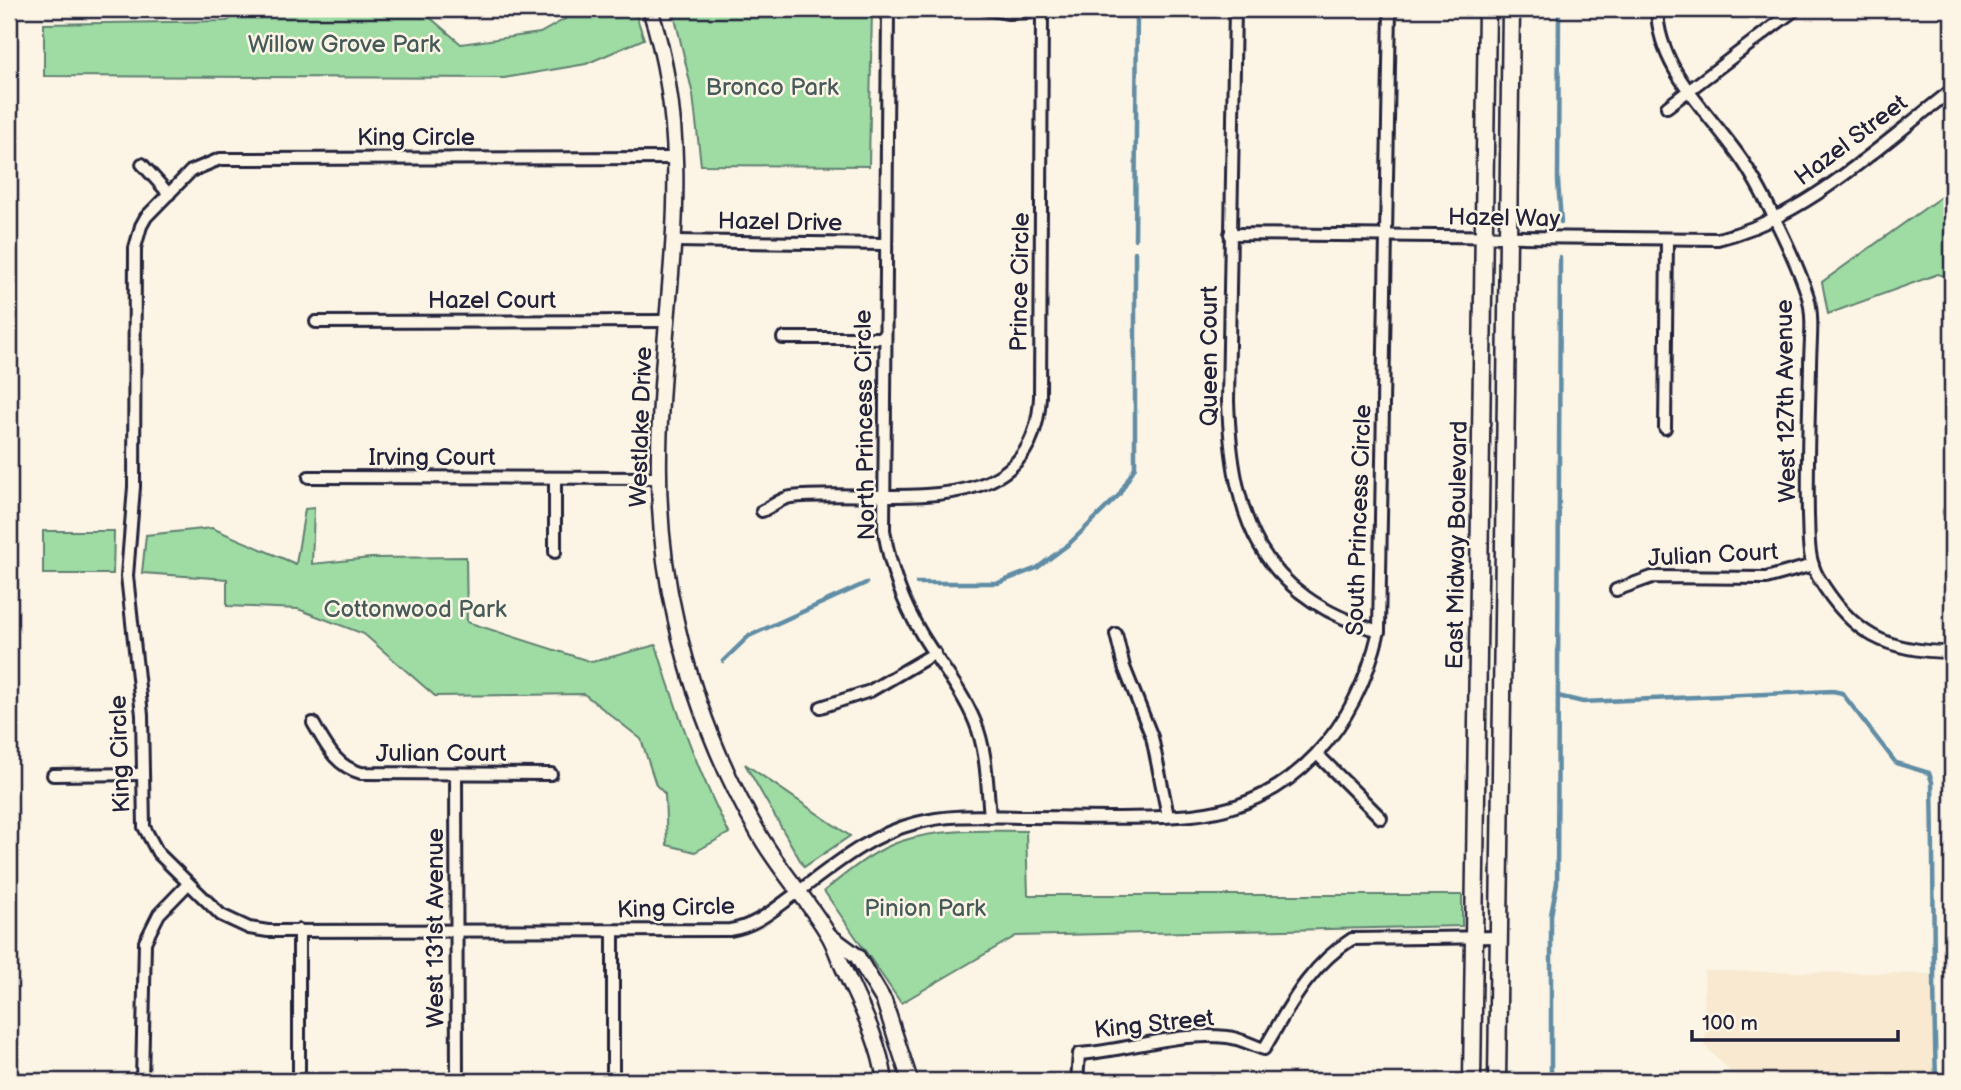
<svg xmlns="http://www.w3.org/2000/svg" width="1961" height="1090" viewBox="0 0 1961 1090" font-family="'Balsamiq Sans',sans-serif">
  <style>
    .built { fill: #f8e9d0 }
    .park { fill: #9edca4; stroke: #607f70; stroke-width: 2 }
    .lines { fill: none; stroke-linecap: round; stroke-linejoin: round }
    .stream { stroke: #618da5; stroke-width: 4.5 }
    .minor-casing { stroke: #22223b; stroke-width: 16 }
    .tertiary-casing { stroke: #22223b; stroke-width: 19 }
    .secondary-casing { stroke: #22223b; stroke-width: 21 }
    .minor { stroke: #fcf5e5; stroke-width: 10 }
    .tertiary { stroke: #fcf5e5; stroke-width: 14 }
    .secondary { stroke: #fcf5e5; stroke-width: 16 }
    .labels { text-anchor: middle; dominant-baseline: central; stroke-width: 5; stroke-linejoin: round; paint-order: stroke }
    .park-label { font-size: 24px; fill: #475a5a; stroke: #fcf5e5 }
    .street-label { font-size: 24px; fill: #22223b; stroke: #fcf5e5 }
  </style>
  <rect width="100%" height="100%" fill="#fcf5e5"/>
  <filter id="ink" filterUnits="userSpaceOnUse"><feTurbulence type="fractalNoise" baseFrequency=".0143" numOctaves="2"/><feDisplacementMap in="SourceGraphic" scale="14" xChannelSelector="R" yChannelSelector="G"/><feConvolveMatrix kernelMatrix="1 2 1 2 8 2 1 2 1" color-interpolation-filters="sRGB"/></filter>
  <g filter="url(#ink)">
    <g class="built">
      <path d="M 1704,971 L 1936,974 L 1936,1081 L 1730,1081 L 1733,1074 L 1705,1046 Z"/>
      <rect x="926" y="1074" width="54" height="7"/>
    </g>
    <g class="park">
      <path d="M 245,9 L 420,9 L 461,44 L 540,33 L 583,9 L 634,9 L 644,39 L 586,64 L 504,78 L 44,76 L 44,24 L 227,21 Z"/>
      <path d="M 673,9 L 872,9 L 869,166 L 701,165 L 693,95 Z"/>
      <path d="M 1952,189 L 1952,278 L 1938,274 L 1828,314 L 1822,282 Z"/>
      <path d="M 314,508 L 312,564 L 371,558 L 466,557 L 467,622 L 592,662 L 656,645 C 676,711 698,772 729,833 L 695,852 L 667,845 L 665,794 L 656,785 L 641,739 L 584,694 L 435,696 L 364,634 L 298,609 L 227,606 L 227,579 L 142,573 L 146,535 L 212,528 L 296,564 L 305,509 Z"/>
      <path d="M 43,531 L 114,531 L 113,574 L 43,574 Z"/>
      <path d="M 745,764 L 850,836 L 804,867 Z"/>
      <path d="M 1026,831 L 1028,895 L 1462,895 L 1462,926 L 1016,936 L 901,1003 L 824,891 C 847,873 873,850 902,841 C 941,828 985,831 1026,831 Z"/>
    </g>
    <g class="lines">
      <g class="stream">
        <path d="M 1559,9 L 1558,181 L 1561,222"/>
        <path d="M 1135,239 L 1137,9"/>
        <path d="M 917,583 L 998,583 L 1037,568 L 1069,544 L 1119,495 L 1135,467 L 1135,252"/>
        <path d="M 723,661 L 749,636 L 866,583"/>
        <path d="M 1558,696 L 1583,702 L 1833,691 L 1842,693 L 1896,763 L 1929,773 L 1932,782 C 1934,882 1933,981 1936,1081"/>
        <path d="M 1551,1081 L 1551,915 L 1557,883 L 1560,257"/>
      </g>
      <g class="minor-casing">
        <g id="minor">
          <path d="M 888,9 L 884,530 C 890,568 902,602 922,635 C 940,665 962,690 975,722 C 987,751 987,785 990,817"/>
          <path d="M 1235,9 L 1228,401 C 1232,517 1259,596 1379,631"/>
          <path d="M 1657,9 C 1658,72 1711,113 1744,163 C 1763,192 1798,263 1808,297 C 1814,318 1810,344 1810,366 C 1809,415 1807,465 1808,515 C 1809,535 1807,558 1818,577 C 1852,634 1886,652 1952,652"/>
          <path d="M 1667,107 L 1796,9"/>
          <path d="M 676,158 L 220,159 L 191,171 L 146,217 L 141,226 L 135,248 L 134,487 L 127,576 L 142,715 L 144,827 L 158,853 L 221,915 L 249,928 L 268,931 L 730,930 C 756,926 773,910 794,895 C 833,866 869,835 916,823 C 952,813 991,817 1028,817 C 1082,817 1138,820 1192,815 C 1295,805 1357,725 1379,631 L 1390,9"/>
          <path d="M 142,164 L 169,194"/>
          <path d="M 1230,234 L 1718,239 C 1806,218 1881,144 1952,90"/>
          <path d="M 674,241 L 884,244"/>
          <path d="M 316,322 L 668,321"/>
          <path d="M 783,338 L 883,338"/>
          <path d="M 1665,428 L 1667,240"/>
          <path d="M 309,477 L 659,478"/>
          <path d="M 555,478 L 555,552"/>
          <path d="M 762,511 C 771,507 781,498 791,497 C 876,486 1034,531 1040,397 L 1042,12 L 1007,13 L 986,9"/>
          <path d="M 1950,512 L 1952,512"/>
          <path d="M 1616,590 L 1652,577 L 1766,578 L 1813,565"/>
          <path d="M 1116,634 L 1124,667 L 1152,737 L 1168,816"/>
          <path d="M 821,707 L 870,691 L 935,653"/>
          <path d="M 313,723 C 326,745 335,766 361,773 L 551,774"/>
          <path d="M 1317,754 L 1381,818"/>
          <path d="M 456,774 L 457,1081"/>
          <path d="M 53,775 L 142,774"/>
          <path d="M 299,930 L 299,1081"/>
          <path d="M 613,931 L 613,1081"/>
          <path d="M 142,1081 L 145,942 L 159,914 L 188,884"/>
          <path d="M 1077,1081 L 1079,1054 C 1128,1051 1177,1031 1227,1037 C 1239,1038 1252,1045 1264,1049 C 1289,1007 1309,966 1352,939 L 1499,937"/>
        </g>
      </g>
      <g class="tertiary-casing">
        <g id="tertiary">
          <path d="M 650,9 C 700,164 661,296 659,453 C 658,509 663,566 676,621 C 693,697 721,769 760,836 C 780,871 808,900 828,934 C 834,943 837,955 842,965 C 859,1003 879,1039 885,1081"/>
          <path d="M 830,936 L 857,956 L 884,1001 L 910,1081"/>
        </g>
      </g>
      <g class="secondary-casing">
        <g id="secondary">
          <path d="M 1472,1081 L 1487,9"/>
          <path d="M 1497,1081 L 1511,9"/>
        </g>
      </g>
      <use href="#minor" class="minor"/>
      <use href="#tertiary" class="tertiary"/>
      <use href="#secondary" class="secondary"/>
    </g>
  </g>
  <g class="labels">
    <g class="park-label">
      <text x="344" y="44">Willow Grove Park</text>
      <text x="772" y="87">Bronco Park</text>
      <text x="415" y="609">Cottonwood Park</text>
      <text x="925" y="908">Pinion Park</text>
    </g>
    <g class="street-label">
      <text x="416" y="137">King Circle</text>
      <text transform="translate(1851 140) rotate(-37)">Hazel Street</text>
      <text transform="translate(1504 218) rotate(1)">Hazel Way</text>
      <text transform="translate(780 222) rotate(1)">Hazel Drive</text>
      <text transform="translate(1020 282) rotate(-89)">Prince Circle</text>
      <text x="492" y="300">Hazel Court</text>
      <text transform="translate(1209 356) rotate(-90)">Queen Court</text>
      <text transform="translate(1786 401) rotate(-91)">West 127th Avenue</text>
      <text transform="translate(865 425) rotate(-91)">North Princess Circle</text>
      <text transform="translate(641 427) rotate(-88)">Westlake Drive</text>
      <text x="432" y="457">Irving Court</text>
      <text transform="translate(1359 520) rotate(-88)">South Princess Circle</text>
      <text transform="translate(1457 545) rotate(-89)">East Midway Boulevard</text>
      <text transform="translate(1713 555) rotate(-3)">Julian Court</text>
      <text x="441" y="753">Julian Court</text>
      <text transform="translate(120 754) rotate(-92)">King Circle</text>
      <text transform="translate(676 908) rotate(-2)">King Circle</text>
      <text transform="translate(435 928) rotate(-90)">West 131st Avenue</text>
      <text transform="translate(1154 1024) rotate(-6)">King Street</text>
    </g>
  </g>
  <rect width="1961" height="1090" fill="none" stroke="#fcf5e5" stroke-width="35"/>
  <rect x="18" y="18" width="1926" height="1055" fill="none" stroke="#22223b" stroke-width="2.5" filter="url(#ink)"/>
  <path d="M1692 1030v10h206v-10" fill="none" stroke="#22223b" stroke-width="3.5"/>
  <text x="1702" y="1030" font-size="21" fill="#22223b" stroke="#fcf5e5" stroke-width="5" paint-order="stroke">100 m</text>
</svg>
